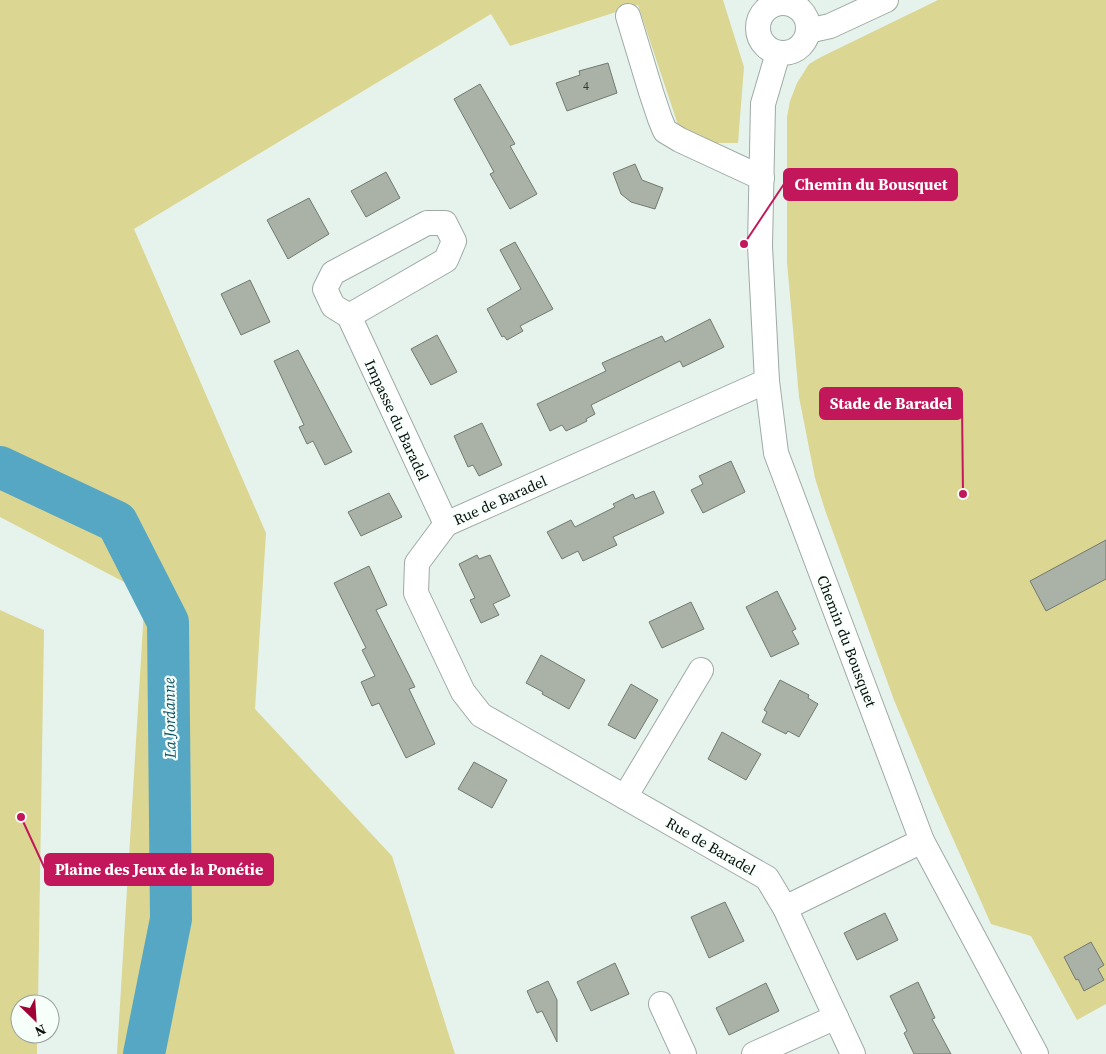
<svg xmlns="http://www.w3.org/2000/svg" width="1106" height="1054" viewBox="0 0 1106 1054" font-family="'Source Serif 4',serif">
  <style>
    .green { fill: #dcd693 }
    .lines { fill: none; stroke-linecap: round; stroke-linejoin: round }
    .river { stroke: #56a7c3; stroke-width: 42 }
    .building { fill: #aab1a6; stroke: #737a6f }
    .minor-casing { stroke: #9eaba4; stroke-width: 26 }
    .minor { stroke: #fff; stroke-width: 24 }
    .labels { text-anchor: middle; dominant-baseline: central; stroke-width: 4.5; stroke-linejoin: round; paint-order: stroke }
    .number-label { font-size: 12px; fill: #313732 }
    .street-label { font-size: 15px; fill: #090e0c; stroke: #f6fffa }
    .water-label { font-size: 16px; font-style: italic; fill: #0c5266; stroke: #f6fffa }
    .leader { fill: none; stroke: #c2185b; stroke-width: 2 }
    .callout-dot { fill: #c2185b; stroke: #f6fffa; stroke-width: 2 }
    .callout { fill: #c2185b; stroke: #c2185b; stroke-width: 2 }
    .callout-label { font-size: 16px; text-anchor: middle; font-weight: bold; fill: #fff }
  </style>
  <rect width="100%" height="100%" fill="#e5f3ec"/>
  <g class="green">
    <path d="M 0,0 L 723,0 L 744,67 L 738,143 L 707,143 L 679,128 L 638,5 L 510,46 L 491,14 L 134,229 L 266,533 L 255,709 L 392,856 L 455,1054 L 117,1054 L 145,593 L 0,517 Z"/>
    <path d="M 938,0 L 1106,0 L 1106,1004 L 1077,1020 L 1031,936 L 991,924 L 934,796 L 894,700 L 825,510 L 815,478 L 799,397 L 787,262 L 787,117 L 790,101 L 797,83 L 809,64 L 821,57 Z"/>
    <path d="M 0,610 L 44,630 L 38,1004 L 20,1004 L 20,1034 L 37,1034 L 37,1054 L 0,1054 Z"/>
  </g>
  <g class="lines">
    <path class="river" d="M 0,467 L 117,522 L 168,622 L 171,919 L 144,1054"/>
  </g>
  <g class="building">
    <path d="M 608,63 L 617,93 L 567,111 L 556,83 L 580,75 L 579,71 Z"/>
    <path d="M 480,84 L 515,144 L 510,146 L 537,194 L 510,209 L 490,174 L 494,172 L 454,99 Z"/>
    <path d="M 635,164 L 642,180 L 663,188 L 655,209 L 631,202 L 621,194 L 613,173 Z"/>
    <path d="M 386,172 L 400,198 L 366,217 L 351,191 Z"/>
    <path d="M 309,198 L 329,234 L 288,259 L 267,220 Z"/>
    <path d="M 515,242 L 553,309 L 520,326 L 523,331 L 507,340 L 504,336 L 502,337 L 487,309 L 521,289 L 500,250 Z"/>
    <path d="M 250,280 L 270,322 L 241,335 L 221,294 Z"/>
    <path d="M 710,319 L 724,347 L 683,367 L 680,361 L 591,405 L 595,414 L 586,419 L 587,421 L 577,426 L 566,431 L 562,425 L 550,431 L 537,404 L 606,371 L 602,363 L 662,336 L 665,342 Z"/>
    <path d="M 437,335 L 457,372 L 431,385 L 411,349 Z"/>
    <path d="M 298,350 L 352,452 L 325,465 L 313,441 L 307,444 L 299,427 L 304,425 L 274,361 Z"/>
    <path d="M 482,423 L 502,465 L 479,476 L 473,465 L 468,467 L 454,436 Z"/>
    <path d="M 731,461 L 745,492 L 703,513 L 691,490 L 703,484 L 699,476 Z"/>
    <path d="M 654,491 L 664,513 L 613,537 L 617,545 L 583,561 L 578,551 L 562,559 L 547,532 L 571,520 L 575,527 L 615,507 L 613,504 L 633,494 L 635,499 Z"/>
    <path d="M 389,493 L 402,517 L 361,536 L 348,512 Z"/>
    <path d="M 1106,540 L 1106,579 L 1046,611 L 1030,581 Z"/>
    <path d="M 477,555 L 479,559 L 490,555 L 510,596 L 493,604 L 499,615 L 481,623 L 470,600 L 475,598 L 459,564 Z"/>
    <path d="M 369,566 L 387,605 L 376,610 L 415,687 L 409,689 L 435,744 L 406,758 L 379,703 L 372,706 L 361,682 L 375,676 L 362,650 L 366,648 L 334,583 Z"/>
    <path d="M 777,591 L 796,629 L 792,631 L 799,644 L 771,657 L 746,607 Z"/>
    <path d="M 691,602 L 704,629 L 662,648 L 649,622 Z"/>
    <path d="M 541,655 L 585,680 L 569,709 L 542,694 L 543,692 L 526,683 Z"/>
    <path d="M 780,680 L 809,695 L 808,698 L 818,704 L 799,737 L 788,731 L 786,734 L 762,722 L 767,712 L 764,710 Z"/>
    <path d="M 631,684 L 658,700 L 635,739 L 608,725 Z"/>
    <path d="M 722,732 L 761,754 L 746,780 L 708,759 Z"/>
    <path d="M 474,762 L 507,780 L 492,808 L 458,789 Z"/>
    <path d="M 725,902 L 744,941 L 709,958 L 691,917 Z"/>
    <path d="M 885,913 L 898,940 L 857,960 L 844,933 Z"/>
    <path d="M 1091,942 L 1104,965 L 1098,969 L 1104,980 L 1084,991 L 1078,979 L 1076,980 L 1064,957 Z"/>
    <path d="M 615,963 L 629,994 L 591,1011 L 577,982 Z"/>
    <path d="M 548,981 L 557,1000 L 557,1042 L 542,1011 L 537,1013 L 527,991 Z"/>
    <path d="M 918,982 L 935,1018 L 932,1019 L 951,1054 L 914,1054 L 904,1033 L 907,1031 L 890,996 Z"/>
    <path d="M 766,983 L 779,1011 L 729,1035 L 716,1008 Z"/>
  </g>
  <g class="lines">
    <g class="minor-casing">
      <g id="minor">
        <circle cx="783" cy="28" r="25"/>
        <path d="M 628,16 L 651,92 L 660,119 L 665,131 L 680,140 L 762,178"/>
        <path d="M 808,31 L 830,26 L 886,0"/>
        <path d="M 778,53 L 763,104 L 760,246 L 767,381 L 776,453 L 922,841 L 1036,1054"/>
        <path d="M 349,316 L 446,260 L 454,241 L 445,223 L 427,223 L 333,273 L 325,289 L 333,306 L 349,316 L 446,524"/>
        <path d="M 767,381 L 446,524 L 417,563 L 416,593 L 463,692 L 481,715 L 767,878 L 785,908 L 853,1054"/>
        <path d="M 625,797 L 701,670"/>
        <path d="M 785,908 L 922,841"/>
        <path d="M 661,1004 L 684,1054"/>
        <path d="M 754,1054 L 836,1017"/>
      </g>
    </g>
    <use href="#minor" class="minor"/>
  </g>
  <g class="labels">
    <g class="number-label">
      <text x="586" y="86">4</text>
    </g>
    <g class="street-label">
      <text transform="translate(397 420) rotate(65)">Impasse du Baradel</text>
      <text transform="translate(500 500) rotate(-24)">Rue de Baradel</text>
      <text transform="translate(847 641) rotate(69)">Chemin du Bousquet</text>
      <text transform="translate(711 846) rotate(30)">Rue de Baradel</text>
    </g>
    <g class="water-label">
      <text transform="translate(169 718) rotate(-91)">La Jordanne</text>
    </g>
  </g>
  <path class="leader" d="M744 244L784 184M963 494L962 404M21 817L45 869"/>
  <g class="callout-dot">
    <circle cx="744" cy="244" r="5"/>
    <circle cx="963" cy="494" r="5"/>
    <circle cx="21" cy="817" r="5"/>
  </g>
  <g class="callout">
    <rect x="784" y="169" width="173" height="31" rx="5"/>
    <rect x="820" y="388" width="142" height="31" rx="5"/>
    <rect x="45" y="854" width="228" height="31" rx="5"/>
  </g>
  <g class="callout-label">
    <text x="871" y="190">Chemin du Bousquet</text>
    <text x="891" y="409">Stade de Baradel</text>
    <text x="159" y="875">Plaine des Jeux de la Ponétie</text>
  </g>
  <g transform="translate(35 1019) rotate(155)"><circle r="24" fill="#f6fffa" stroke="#979f9b"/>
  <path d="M0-4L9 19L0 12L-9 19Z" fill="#a10235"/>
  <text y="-8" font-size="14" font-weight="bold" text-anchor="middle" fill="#090e0c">N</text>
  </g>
</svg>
